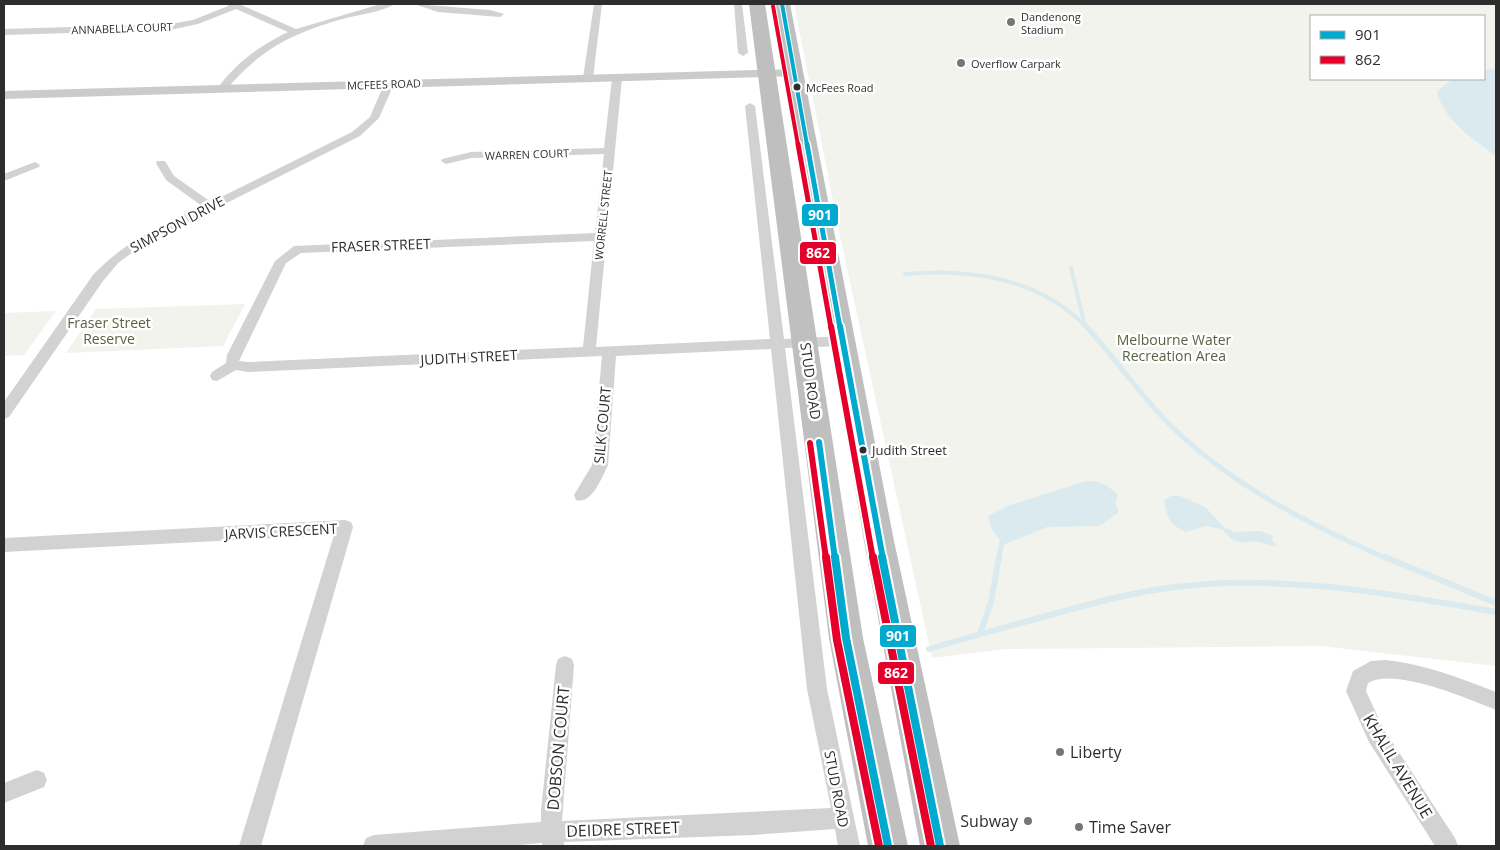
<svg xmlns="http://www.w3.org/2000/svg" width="1500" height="850" viewBox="0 0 1500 850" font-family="'Open Sans',sans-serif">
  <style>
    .green { fill: #f1f3ec; fill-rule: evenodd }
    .water { fill: #dbeaee }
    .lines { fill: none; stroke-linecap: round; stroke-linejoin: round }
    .stream-far2 { stroke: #dbeaee; stroke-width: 4 }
    .stream-far1 { stroke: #dbeaee; stroke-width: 5 }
    .stream { stroke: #dbeaee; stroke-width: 6 }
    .street { fill: #d2d2d2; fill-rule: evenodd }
    .secondary { fill: #cbcbcb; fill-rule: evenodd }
    .highway { fill: #bfbfbf; fill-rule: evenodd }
    .bus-1-far3-casing { stroke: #fff; stroke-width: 6 }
    .bus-1-far2-casing { stroke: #fff; stroke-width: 8 }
    .bus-1-far1-casing { stroke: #fff; stroke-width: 10 }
    .bus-1-casing { stroke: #fff; stroke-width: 12 }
    .bus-2-far3-casing { stroke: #fff; stroke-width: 6 }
    .bus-2-far2-casing { stroke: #fff; stroke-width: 8 }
    .bus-2-far1-casing { stroke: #fff; stroke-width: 10 }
    .bus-2-casing { stroke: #fff; stroke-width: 12 }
    .bus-1-far3 { stroke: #00a9ce; stroke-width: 4 }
    .bus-1-far2 { stroke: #00a9ce; stroke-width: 5 }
    .bus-1-far1 { stroke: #00a9ce; stroke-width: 6 }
    .bus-1 { stroke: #00a9ce; stroke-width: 8 }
    .bus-2-far3 { stroke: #e4002b; stroke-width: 4 }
    .bus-2-far2 { stroke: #e4002b; stroke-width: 5 }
    .bus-2-far1 { stroke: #e4002b; stroke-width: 6 }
    .bus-2 { stroke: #e4002b; stroke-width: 8 }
    .poi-dot { fill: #767676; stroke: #fff; stroke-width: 2 }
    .bus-dot { fill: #2d2d2d; stroke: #fff; stroke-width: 2 }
    .labels { text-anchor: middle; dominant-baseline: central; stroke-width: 5; stroke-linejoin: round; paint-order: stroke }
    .far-poi-label { font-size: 11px; fill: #2d2d2d; stroke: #fff; text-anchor: start }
    .far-street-label { font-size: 11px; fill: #2d2d2d; stroke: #fff }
    .far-bus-label { font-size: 11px; fill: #2d2d2d; stroke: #fff; text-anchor: start }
    .bus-label { font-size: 13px; fill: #2d2d2d; stroke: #fff; text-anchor: start }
    .street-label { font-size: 14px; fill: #2d2d2d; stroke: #fff }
    .park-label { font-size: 14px; fill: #576341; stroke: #fff }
    .near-street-label { font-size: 16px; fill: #2d2d2d; stroke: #fff }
    .near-poi-label { font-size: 16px; fill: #2d2d2d; stroke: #fff; text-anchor: start }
    .line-badge { stroke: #fff; stroke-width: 2 }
    .badge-label { font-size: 14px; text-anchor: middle; font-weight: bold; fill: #fff }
  </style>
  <rect width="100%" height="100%" fill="#fff"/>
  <g class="green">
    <path d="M 794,4 L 1496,4 L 1496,666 L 1321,646 L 1005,649 L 932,658 L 840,236 ZM 1311,16 L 1484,16 L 1484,79 L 1311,79 Z"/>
    <path d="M 245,304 L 223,346 L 66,353 L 96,309 Z"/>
    <path d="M 56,311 L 24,355 L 4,356 L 4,313 Z"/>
  </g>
  <g class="water">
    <path d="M 1496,69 L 1496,156 C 1473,139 1446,122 1437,93 C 1452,75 1462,79 1484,79 L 1484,70 Z"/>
    <path d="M 1086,481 C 1100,480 1109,485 1118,496 L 1115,503 L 1118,508 L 1118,513 L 1099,526 L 1047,527 L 1005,544 C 994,536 991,529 988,516 L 1007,506 Z"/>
    <path d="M 1171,496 L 1180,496 L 1205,507 L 1225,528 L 1235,532 L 1260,531 L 1273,536 L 1272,541 L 1278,547 L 1254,541 L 1242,543 L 1230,538 L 1222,529 L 1205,526 L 1186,532 C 1169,524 1168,519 1164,500 Z"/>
  </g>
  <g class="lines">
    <g class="stream-far2">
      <path d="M 1071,268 L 1085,326"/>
      <path d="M 905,274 C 969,268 1041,278 1087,328"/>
    </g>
    <g class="stream-far1">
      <path d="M 1086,326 C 1114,357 1138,392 1167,422 C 1229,484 1308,524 1388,559"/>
      <path d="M 999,559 L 1002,541"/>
    </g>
    <g class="stream">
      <path d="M 1385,557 L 1496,603"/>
      <path d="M 980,634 L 991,602 L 999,557"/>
      <path d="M 929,649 C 972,636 1014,625 1057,613 C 1094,603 1130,593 1168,588 C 1277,573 1388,593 1496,612"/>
    </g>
    <g class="street">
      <path d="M 227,4 L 239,4 L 296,29 L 381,4 L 394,4 C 385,11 359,15 346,18 C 293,33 261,48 225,91 L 222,92 L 217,89 C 236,63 259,46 288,32 L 236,9 L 198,24 L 170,30 L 4,35 L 4,29 L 170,24 L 193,20 L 228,6 Z"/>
      <path d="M 414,4 L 490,10 L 504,14 L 500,17 L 438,12 Z"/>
      <path d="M 594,4 L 602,4 L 593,78 L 588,81 L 583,78 Z"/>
      <path d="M 734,4 L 742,4 L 748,53 L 743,56 L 738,53 Z"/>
      <path d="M 617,75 L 622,78 L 596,347 L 770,339 L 745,106 L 750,103 L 755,106 L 784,339 L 844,336 L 849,338 L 851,341 L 849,344 L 844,346 L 785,348 L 827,689 L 860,846 L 838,846 L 835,829 L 753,835 L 564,842 L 564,846 L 542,846 L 542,843 L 507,846 L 363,846 L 366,838 L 374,835 L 541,822 L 541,811 L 556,665 L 558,659 L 565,656 L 572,659 L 574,665 L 562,821 L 831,808 L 807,689 L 771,349 L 616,356 L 608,465 C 602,477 592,505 576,500 L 574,495 L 592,465 L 602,356 L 248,372 L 236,370 L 217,381 L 212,380 L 210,376 L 212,372 L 226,363 L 227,355 L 275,261 L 294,246 L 595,233 L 604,154 L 471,158 L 446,164 L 441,161 L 442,159 L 471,152 L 604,148 L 612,78 ZM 594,241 L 583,347 L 248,362 L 239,361 L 286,263 L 301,253 Z"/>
      <path d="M 389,81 L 394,84 L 379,118 L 360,136 L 145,244 L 119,262 L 103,281 L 9,417 L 4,419 L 4,402 L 93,275 C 126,240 160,227 202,206 L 166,180 L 156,163 L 157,161 L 165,161 L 174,176 L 211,202 L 352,132 L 370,117 L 384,84 Z"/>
      <path d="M 35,162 L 40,165 L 39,167 L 4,181 L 4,174 Z"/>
      <path d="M 345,520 L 351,522 L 353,527 L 261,846 L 239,846 L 334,535 L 4,552 L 4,538 Z"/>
      <path d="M 1386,660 C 1424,664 1460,678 1496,692 L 1496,710 C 1468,699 1395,667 1368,683 L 1366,691 L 1383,728 L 1455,838 L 1458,846 L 1435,846 L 1369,742 L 1346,691 L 1353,671 L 1371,661 Z"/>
      <path d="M 37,770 L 44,773 L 47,780 L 44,787 L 4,803 L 4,783 Z"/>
    </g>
    <path class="secondary" d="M 795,69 L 802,73 L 800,76 L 4,99 L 4,91 Z"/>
    <g class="highway">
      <path d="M 749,4 L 765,4 L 863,638 L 908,846 L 868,846 L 829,638 Z"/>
      <path d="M 774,4 L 790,4 L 894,541 L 960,846 L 920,846 L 864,541 Z"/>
    </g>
    <g class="bus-1-far3-casing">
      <path id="bus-1-far3" d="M 782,4 L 807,145"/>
    </g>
    <g class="bus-1-far2-casing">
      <path id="bus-1-far2" d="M 807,144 L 840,328"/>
    </g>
    <g class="bus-1-far1-casing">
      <g id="bus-1-far1">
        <path d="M 840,326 L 883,559"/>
        <path d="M 819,442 L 835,559"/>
      </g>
    </g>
    <g class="bus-1-casing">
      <g id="bus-1">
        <path d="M 835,557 L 846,638 L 888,846"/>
        <path d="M 882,557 L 940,846"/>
      </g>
    </g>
    <g class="bus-2-far3-casing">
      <path id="bus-2-far3" d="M 773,6 L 798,145"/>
    </g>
    <g class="bus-2-far2-casing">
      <path id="bus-2-far2" d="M 798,144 L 831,328"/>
    </g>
    <g class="bus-2-far1-casing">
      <g id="bus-2-far1">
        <path d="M 831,326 L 873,559"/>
        <path d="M 810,443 L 826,559"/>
      </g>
    </g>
    <g class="bus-2-casing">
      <g id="bus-2">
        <path d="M 826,557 L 837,640 L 879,846"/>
        <path d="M 873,557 L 931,846"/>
      </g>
    </g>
    <use href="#bus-1-far3" class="bus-1-far3"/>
    <use href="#bus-1-far2" class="bus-1-far2"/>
    <use href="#bus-1-far1" class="bus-1-far1"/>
    <use href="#bus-1" class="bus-1"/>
    <use href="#bus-2-far3" class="bus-2-far3"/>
    <use href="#bus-2-far2" class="bus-2-far2"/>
    <use href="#bus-2-far1" class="bus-2-far1"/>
    <use href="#bus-2" class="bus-2"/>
  </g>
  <g class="poi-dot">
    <circle cx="1011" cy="22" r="5"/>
    <circle cx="961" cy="63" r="5"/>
    <circle cx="1060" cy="752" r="5"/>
    <circle cx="1028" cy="821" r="5"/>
    <circle cx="1079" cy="827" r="5"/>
  </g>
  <g class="bus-dot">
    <circle cx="797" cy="87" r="4.5"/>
    <circle cx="863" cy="450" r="4.5"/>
  </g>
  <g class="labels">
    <g class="far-poi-label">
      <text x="1021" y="16">Dandenong<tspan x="1021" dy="13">Stadium</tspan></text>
      <text x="971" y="63">Overflow Carpark</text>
    </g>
    <g class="far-street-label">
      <text transform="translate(122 28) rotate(-2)">ANNABELLA COURT</text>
      <text transform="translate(384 84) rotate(-2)">MCFEES ROAD</text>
      <text transform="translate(527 154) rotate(-2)">WARREN COURT</text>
      <text transform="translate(603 215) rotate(-84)">WORRELL STREET</text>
    </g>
    <g class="far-bus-label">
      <text x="806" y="87">McFees Road</text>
    </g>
    <g class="bus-label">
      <text x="872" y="450">Judith Street</text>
    </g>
    <g class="street-label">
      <text transform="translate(177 224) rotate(-28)">SIMPSON DRIVE</text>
      <text transform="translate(381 245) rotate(-2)">FRASER STREET</text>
      <text transform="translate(469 357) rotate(-3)">JUDITH STREET</text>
      <text transform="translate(811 381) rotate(82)">STUD ROAD</text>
      <text transform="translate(602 425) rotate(-85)">SILK COURT</text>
      <text transform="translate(281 531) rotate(-3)">JARVIS CRESCENT</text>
      <text transform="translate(837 789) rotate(79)">STUD ROAD</text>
    </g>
    <g class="park-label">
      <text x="109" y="322">Fraser Street<tspan x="109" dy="16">Reserve</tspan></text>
      <text x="1174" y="339">Melbourne Water<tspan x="1174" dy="16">Recreation Area</tspan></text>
    </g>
    <g class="near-street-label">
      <text transform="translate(558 748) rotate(-85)">DOBSON COURT</text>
      <text transform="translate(1398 766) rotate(59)">KHALIL AVENUE</text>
      <text transform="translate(623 829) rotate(-2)">DEIDRE STREET</text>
    </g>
    <g class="near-poi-label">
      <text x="1070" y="752">Liberty</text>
      <text x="1018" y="821" text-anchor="end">Subway</text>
      <text x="1089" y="827">Time Saver</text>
    </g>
  </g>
  <g class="line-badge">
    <rect x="801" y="203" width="38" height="24" rx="5" fill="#00a9ce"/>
    <rect x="799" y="241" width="38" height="24" rx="5" fill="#e4002b"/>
    <rect x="879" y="624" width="38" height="24" rx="5" fill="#00a9ce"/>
    <rect x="877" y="661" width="38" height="24" rx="5" fill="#e4002b"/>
  </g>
  <g class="badge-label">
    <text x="820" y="220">901</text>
    <text x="818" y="258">862</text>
    <text x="898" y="641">901</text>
    <text x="896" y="678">862</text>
  </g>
  <rect width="1500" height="850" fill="none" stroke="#2d2d2d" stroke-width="10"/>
  <rect x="1310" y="15" width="175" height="65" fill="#ffffff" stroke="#ababab"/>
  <rect x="1320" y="31" width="25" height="8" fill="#00a9ce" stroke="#ababab"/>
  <text x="1355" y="40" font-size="15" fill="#2d2d2d">901</text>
  <rect x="1320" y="56" width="25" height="8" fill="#e4002b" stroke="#ababab"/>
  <text x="1355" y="65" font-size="15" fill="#2d2d2d">862</text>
</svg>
